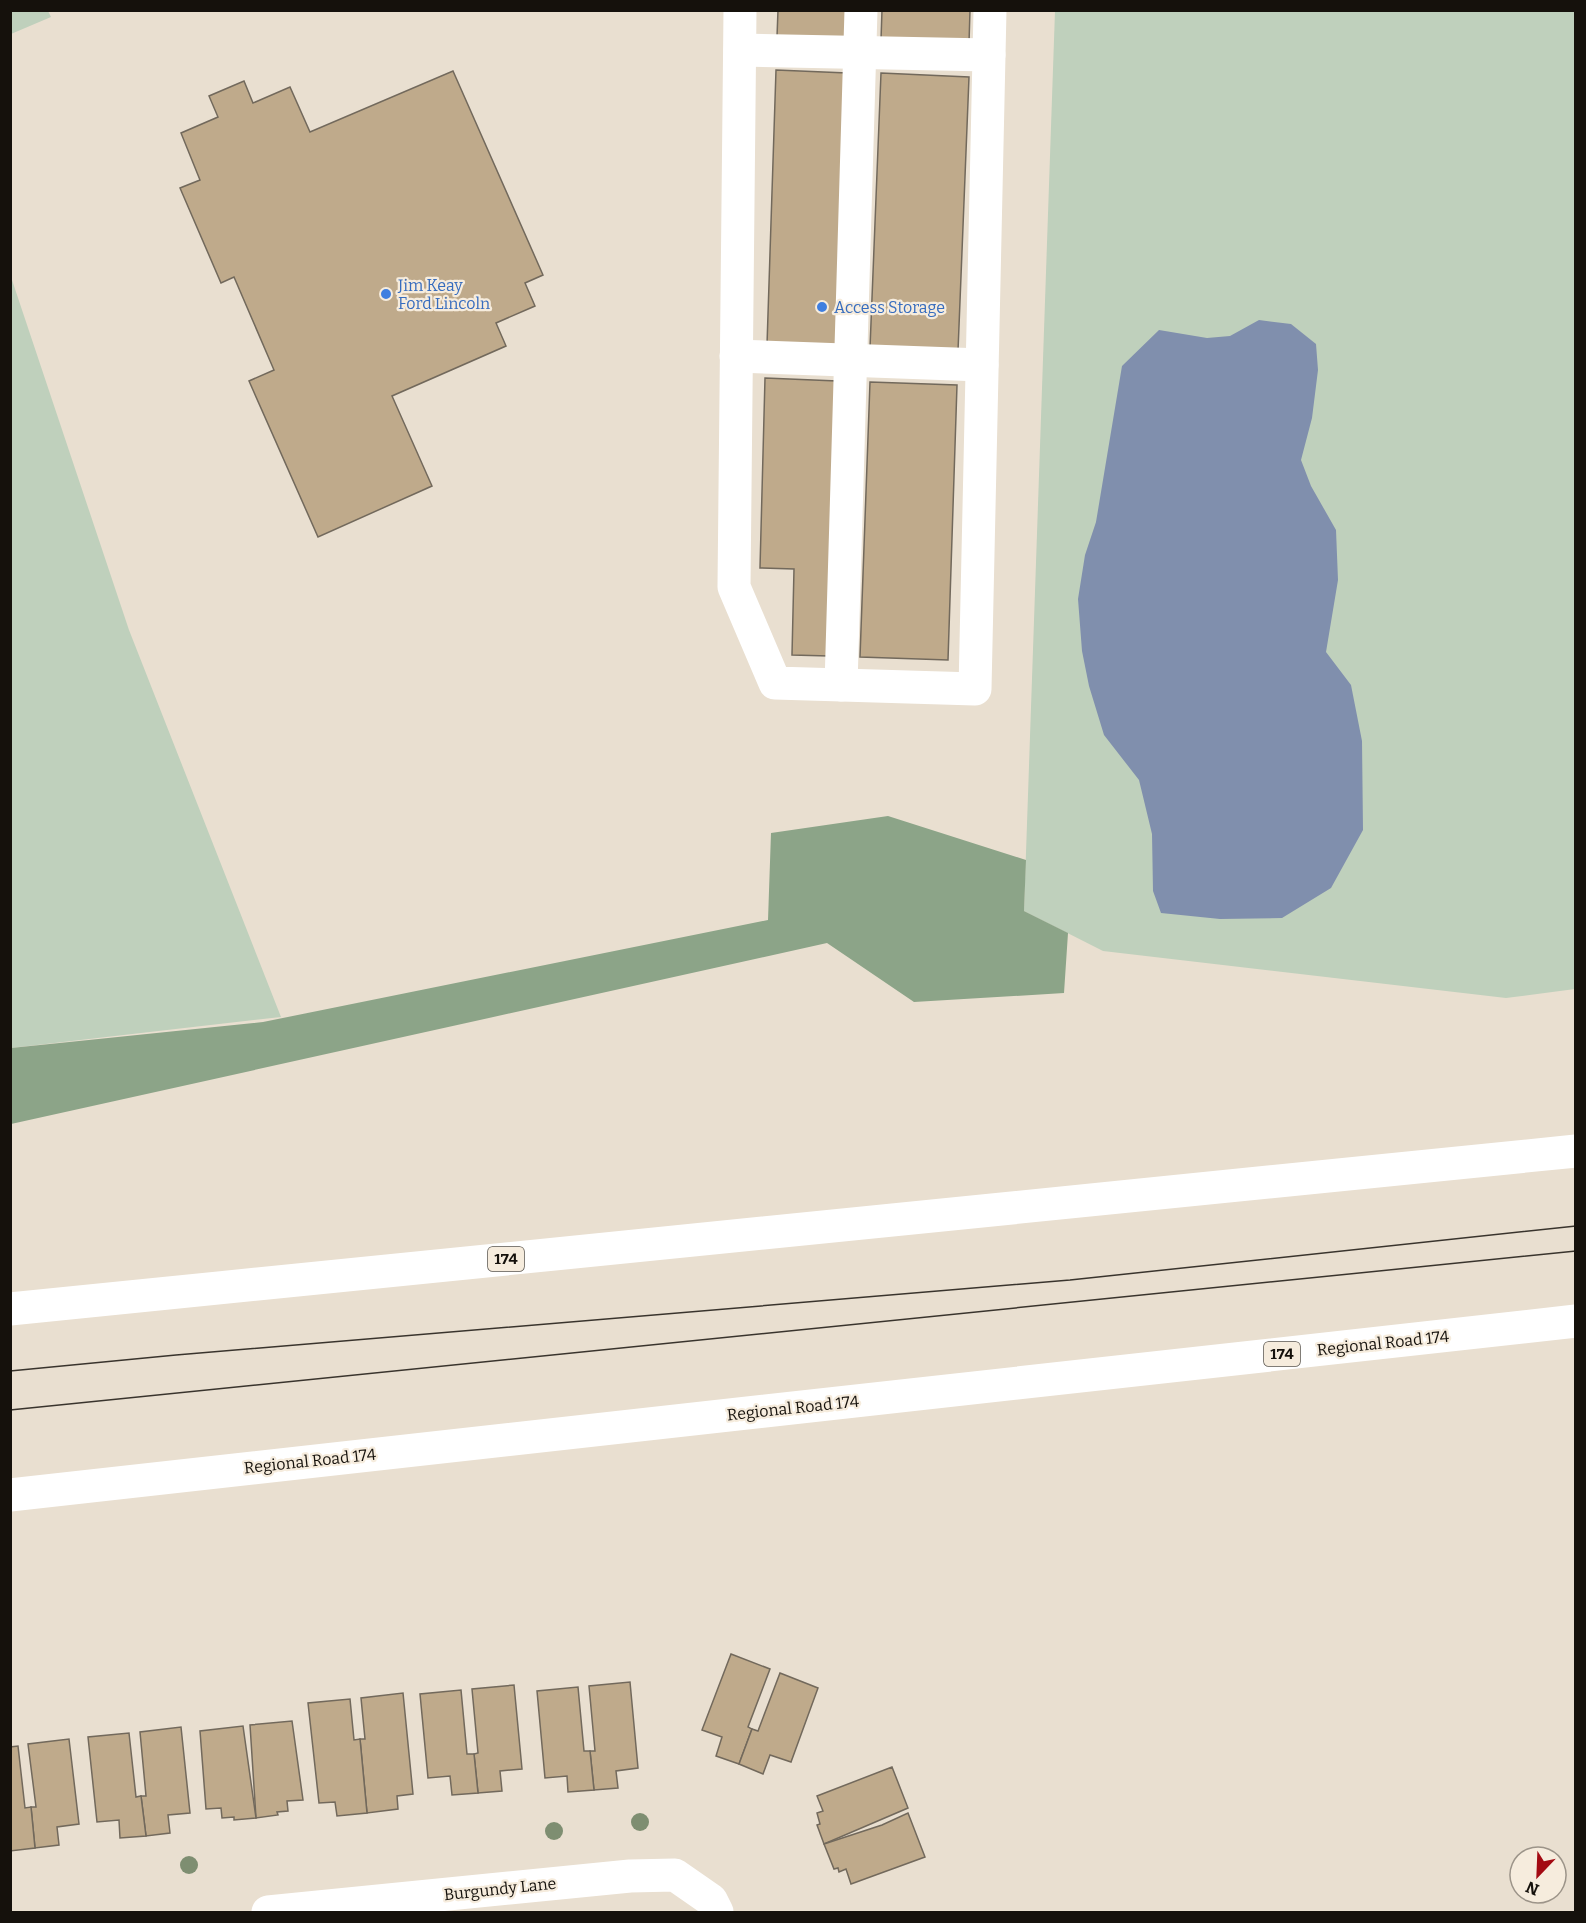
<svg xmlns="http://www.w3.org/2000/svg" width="1586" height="1923" viewBox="0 0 1586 1923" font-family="Bitter,serif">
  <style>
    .green { fill: #bfd0bc }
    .forest { fill: #8ca488 }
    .water { fill: #808fad }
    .building { fill: #bfaa8b; stroke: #72695c; stroke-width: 1.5 }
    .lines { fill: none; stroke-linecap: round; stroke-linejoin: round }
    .minor { stroke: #fff; stroke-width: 33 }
    .highway { stroke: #fff; stroke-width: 33 }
    .tram { stroke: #39342d; stroke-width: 1.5 }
    .tree { fill: #7e8e71 }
    .shop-dot { fill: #3f7fe0; stroke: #f6ecdd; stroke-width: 2 }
    .labels { text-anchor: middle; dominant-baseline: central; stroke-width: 4.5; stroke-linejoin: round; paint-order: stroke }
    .shield { fill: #f6ecdd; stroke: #58534b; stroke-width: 1.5 }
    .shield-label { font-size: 15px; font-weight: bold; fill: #15110c }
    .shop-label { font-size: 16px; fill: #366cbe; stroke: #f6ecdd; text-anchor: start }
    .street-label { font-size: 16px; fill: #15110c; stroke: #f6ecdd }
  </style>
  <rect width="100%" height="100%" fill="#e9dfd0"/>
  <g class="green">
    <path d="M 11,10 L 48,11 L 51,17 L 11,34 Z"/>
    <path d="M 1055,11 L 1575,11 L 1575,989 L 1506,998 L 1103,951 L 1024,911 Z"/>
    <path d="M 10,274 L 129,630 L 281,1017 L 11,1048 Z"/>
  </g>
  <path class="forest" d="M 888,816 L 1026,860 L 1024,911 L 1068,933 L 1064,993 L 914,1002 L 827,943 L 11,1124 L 11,1048 L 263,1022 L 768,920 L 771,833 Z"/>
  <path class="water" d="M 1259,320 L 1291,324 L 1316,344 L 1318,370 L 1312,418 L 1301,460 L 1311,486 L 1336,530 L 1338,580 L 1326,652 L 1351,685 L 1362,741 L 1363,830 L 1331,888 L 1282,918 L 1220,919 L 1161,913 L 1153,891 L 1152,834 L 1139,780 L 1104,735 L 1089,686 L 1082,651 L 1078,599 L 1085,555 L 1096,522 L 1122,366 L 1159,330 L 1207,338 L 1230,336 Z"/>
  <g class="building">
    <path d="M 778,10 L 850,10 L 849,39 L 777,37 Z"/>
    <path d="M 882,10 L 970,10 L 969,43 L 881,40 Z"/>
    <path d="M 776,70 L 847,73 L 838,347 L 767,345 Z"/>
    <path d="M 453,71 L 543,275 L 525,283 L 535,306 L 496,323 L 506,346 L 392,396 L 432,486 L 318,537 L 249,381 L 274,370 L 234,277 L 221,283 L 180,188 L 200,180 L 181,133 L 218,117 L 209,96 L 244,81 L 253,103 L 290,87 L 310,132 Z"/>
    <path d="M 881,73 L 969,77 L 958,351 L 870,348 Z"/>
    <path d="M 765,378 L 837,381 L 829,656 L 792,655 L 794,569 L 760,568 Z"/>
    <path d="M 870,382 L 957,385 L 948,660 L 860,657 Z"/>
    <path d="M 731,1654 L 770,1669 L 748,1727 L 752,1729 L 739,1764 L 716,1756 L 722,1737 L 702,1730 Z"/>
    <path d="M 780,1673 L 818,1688 L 791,1762 L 770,1755 L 763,1774 L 739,1764 L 752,1729 L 758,1731 Z"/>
    <path d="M 630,1682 L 638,1768 L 616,1771 L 618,1788 L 594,1790 L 590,1751 L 595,1751 L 589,1686 Z"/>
    <path d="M 514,1685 L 522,1769 L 500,1771 L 502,1791 L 478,1793 L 474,1754 L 478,1753 L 472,1689 Z"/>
    <path d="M 578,1687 L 584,1751 L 590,1751 L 594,1790 L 568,1792 L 567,1776 L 545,1778 L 537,1691 Z"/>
    <path d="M 461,1690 L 467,1754 L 474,1754 L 478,1793 L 452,1795 L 450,1776 L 428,1778 L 420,1694 Z"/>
    <path d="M 403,1693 L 413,1794 L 397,1796 L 398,1809 L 367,1813 L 360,1739 L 365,1739 L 361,1698 Z"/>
    <path d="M 350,1699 L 354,1740 L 360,1739 L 367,1813 L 337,1816 L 335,1802 L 319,1803 L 308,1703 Z"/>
    <path d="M 292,1721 L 303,1800 L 287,1801 L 288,1811 L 277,1812 L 278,1815 L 256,1818 L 250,1725 Z"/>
    <path d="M 243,1726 L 256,1818 L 234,1820 L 234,1817 L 222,1818 L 221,1808 L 206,1809 L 200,1731 Z"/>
    <path d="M 181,1727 L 190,1813 L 168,1815 L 170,1833 L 146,1836 L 141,1796 L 146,1796 L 140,1732 Z"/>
    <path d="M 129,1733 L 136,1797 L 141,1796 L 146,1836 L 120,1838 L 119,1820 L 97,1822 L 88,1737 Z"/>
    <path d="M 69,1739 L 79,1824 L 57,1827 L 59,1845 L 35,1848 L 31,1807 L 36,1807 L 28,1744 Z"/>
    <path d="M 18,1746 L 25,1808 L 31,1807 L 35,1848 L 10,1851 L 10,1747 Z"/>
    <path d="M 892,1767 L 908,1808 L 824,1844 L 817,1825 L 820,1824 L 817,1813 L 823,1811 L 817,1796 Z"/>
    <path d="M 908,1813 L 925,1857 L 851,1884 L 846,1869 L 839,1872 L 838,1868 L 834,1869 L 824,1844 L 882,1825 Z"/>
  </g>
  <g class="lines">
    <g class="minor">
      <path d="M 740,10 L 734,587 L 775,683 L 975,689 L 990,10"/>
      <path d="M 740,50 L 989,55"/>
      <path d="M 736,356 L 982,365"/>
      <path d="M 841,685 L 861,10"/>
      <path d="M 268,1912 L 630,1876 L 675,1875 L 711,1900 L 717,1912"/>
    </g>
    <g class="highway">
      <path d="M 10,1309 L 1576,1151"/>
      <path d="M 10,1495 L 1576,1321"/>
    </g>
    <g class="tram">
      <path d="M 10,1371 L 176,1355 L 1070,1280 L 1576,1226"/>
      <path d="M 10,1410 L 1576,1251"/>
    </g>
  </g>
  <g class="tree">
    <circle cx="640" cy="1822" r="9"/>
    <circle cx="554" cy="1831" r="9"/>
    <circle cx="189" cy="1865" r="9"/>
  </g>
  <g class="shop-dot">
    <circle cx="386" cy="294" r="6"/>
    <circle cx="822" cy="307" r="6"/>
  </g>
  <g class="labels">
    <g class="shield">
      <rect x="488" y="1247" width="36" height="24" rx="4.5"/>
      <rect x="1264" y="1342" width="36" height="24" rx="4.5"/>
    </g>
    <g class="shield-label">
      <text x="506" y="1259">174</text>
      <text x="1282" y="1354">174</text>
    </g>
    <g class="shop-label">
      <text x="398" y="285">Jim Keay<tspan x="398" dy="18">Ford Lincoln</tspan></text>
      <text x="834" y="307">Access Storage</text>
    </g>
    <g class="street-label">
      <text transform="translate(1383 1343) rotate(-6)">Regional Road 174</text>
      <text transform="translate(793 1408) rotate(-6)">Regional Road 174</text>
      <text transform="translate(310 1461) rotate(-6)">Regional Road 174</text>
      <text transform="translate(500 1889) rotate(-6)">Burgundy Lane</text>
    </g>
  </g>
  <rect width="1586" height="1923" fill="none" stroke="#15110c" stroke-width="24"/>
  <g transform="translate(1538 1875) rotate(203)"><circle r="28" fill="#f6ecdd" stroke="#9c9489" stroke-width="1.5"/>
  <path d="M0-4.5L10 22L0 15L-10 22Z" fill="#a30a12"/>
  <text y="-9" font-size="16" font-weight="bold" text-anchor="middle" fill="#15110c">N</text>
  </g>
</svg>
